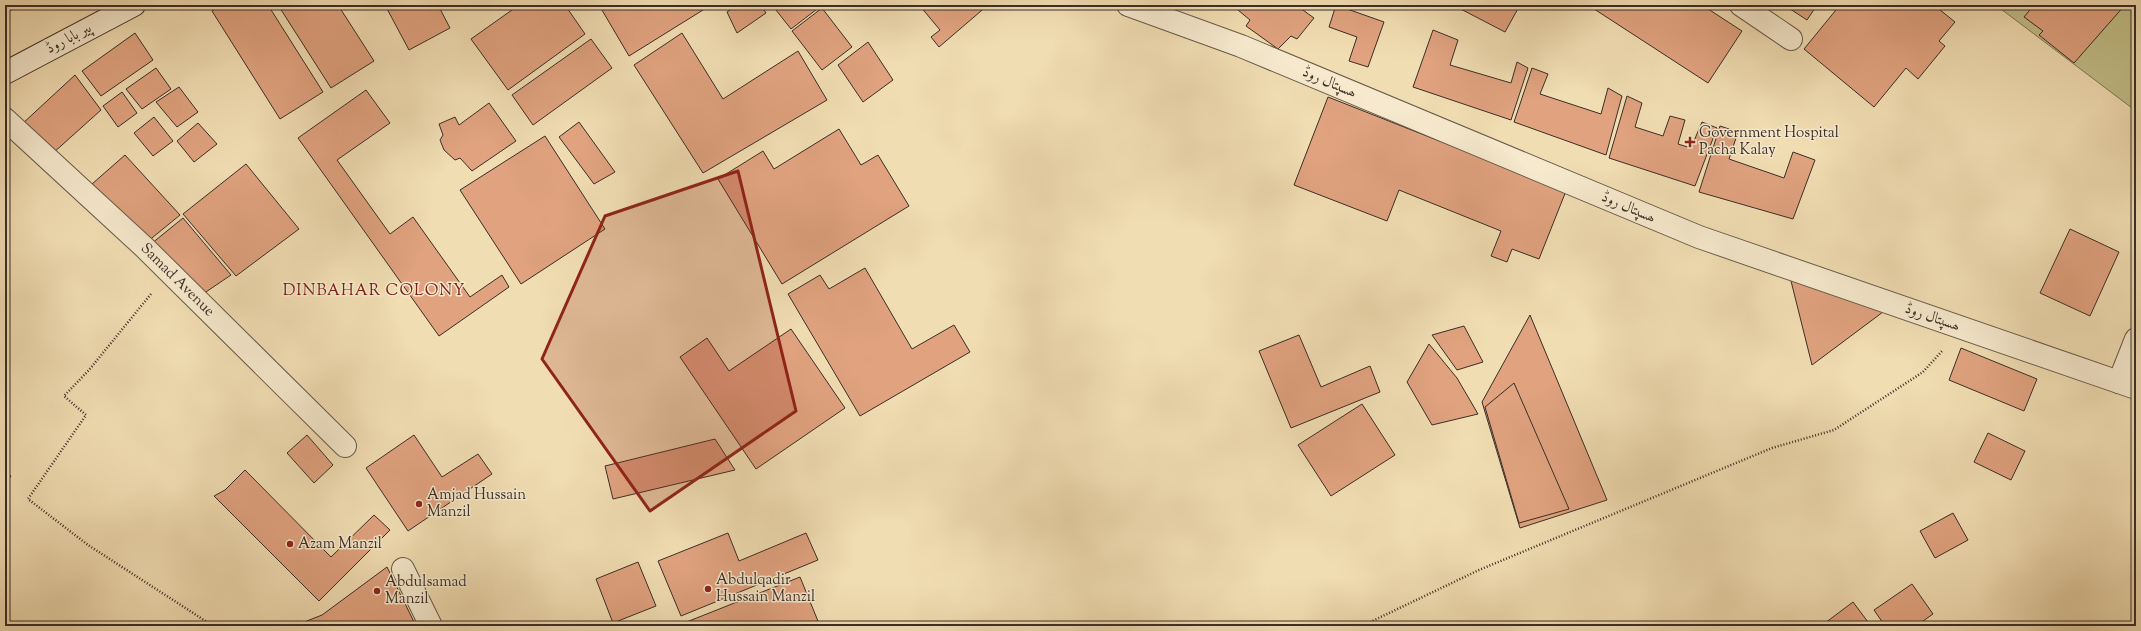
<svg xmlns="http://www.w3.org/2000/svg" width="2141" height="631" viewBox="0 0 2141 631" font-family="'Sorts Mill Goudy',Amiri,serif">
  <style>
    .green { fill: #c2be87; stroke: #7e7657 }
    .building { fill: #e0a27f; stroke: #3a2e27 }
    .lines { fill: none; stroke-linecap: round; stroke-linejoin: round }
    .minor-casing { stroke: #685a4a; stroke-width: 24 }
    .secondary-casing { stroke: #3a2e27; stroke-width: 24 }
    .path { stroke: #3a2e27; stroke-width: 2.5; stroke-dasharray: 1 2; stroke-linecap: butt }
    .minor { stroke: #f6e9cd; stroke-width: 22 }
    .secondary { stroke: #f6e9cd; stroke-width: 22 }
    .marked { fill: #8f2418; fill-opacity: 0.2; stroke: #8f2418; stroke-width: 3; stroke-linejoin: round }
    .poi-dot { fill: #8f2418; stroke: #f6e9cd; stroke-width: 1.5 }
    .labels { text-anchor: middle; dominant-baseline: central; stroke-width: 3; stroke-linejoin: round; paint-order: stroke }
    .street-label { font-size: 15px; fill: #3a2e27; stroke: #f6e9cd }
    .poi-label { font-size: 15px; fill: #3a2e27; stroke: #f6e9cd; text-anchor: start }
    .neighbourhood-label { font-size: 16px; letter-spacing: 1px; fill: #7a1f14; stroke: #f6e9cd }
  </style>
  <rect width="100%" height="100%" fill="#f1ddb2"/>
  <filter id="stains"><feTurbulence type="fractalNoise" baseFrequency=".005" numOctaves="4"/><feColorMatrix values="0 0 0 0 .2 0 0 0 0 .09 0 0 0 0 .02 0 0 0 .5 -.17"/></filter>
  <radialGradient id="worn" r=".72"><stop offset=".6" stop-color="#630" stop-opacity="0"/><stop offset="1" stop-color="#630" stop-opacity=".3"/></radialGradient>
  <path class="green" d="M 1998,5 L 2136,5 L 2136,111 L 1997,6 Z"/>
  <g class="building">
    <path d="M 5,5 L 21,5 L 5,13 Z"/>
    <path d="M 222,5 L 268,5 L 323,92 L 280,119 L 212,11 Z"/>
    <path d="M 278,5 L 338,5 L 374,61 L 331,88 Z"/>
    <path d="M 385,5 L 438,5 L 450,28 L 409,50 Z"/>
    <path d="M 519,5 L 565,5 L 585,34 L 508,90 L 471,39 Z"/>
    <path d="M 599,5 L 649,6 L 711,5 L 629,56 Z"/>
    <path d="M 738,5 L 761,5 L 766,13 L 737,33 L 727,12 Z"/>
    <path d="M 772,5 L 820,5 L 821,6 L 791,29 Z"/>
    <path d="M 988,5 L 939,47 L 931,37 L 940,30 L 920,6 Z"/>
    <path d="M 1232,5 L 1296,5 L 1314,18 L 1297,39 L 1291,36 L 1278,49 L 1246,26 L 1250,20 Z"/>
    <path d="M 1336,5 L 1384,22 L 1368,67 L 1349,61 L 1357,37 L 1329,27 Z"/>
    <path d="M 1453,5 L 1520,5 L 1505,32 Z"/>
    <path d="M 1588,5 L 1702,5 L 1742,31 L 1708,83 Z"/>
    <path d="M 1784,5 L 1817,5 L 1807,20 Z"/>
    <path d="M 1840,5 L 1934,5 L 1955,22 L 1939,41 L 1945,46 L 1918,79 L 1906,68 L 1874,107 L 1804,49 Z"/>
    <path d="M 2034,5 L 2050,5 L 2056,10 L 2060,5 L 2125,5 L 2074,63 L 2039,35 L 2043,31 L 2024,17 Z"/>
    <path d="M 822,8 L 852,47 L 822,70 L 792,31 Z"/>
    <path d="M 1433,30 L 1458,40 L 1450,65 L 1511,83 L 1517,62 L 1528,68 L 1511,120 L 1413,87 Z"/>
    <path d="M 135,33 L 153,60 L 101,96 L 82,71 Z"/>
    <path d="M 682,33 L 723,99 L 798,51 L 827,100 L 703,173 L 634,65 Z"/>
    <path d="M 591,39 L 612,68 L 533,125 L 512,95 Z"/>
    <path d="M 868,42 L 893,80 L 863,102 L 838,65 Z"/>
    <path d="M 156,68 L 171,89 L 142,109 L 126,89 Z"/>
    <path d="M 1532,68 L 1548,74 L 1540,94 L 1601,114 L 1608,88 L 1622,96 L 1606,155 L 1514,122 Z"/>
    <path d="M 75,75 L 101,110 L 52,154 L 21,125 Z"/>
    <path d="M 179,87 L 198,112 L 177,127 L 156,102 Z"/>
    <path d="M 366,90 L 390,123 L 337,160 L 390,234 L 413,217 L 470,297 L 502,275 L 509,287 L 439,336 L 298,138 Z"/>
    <path d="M 122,92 L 137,113 L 118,127 L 103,106 Z"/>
    <path d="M 1627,96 L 1642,103 L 1635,127 L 1663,136 L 1670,116 L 1685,120 L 1678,144 L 1691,148 L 1702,122 L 1717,128 L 1695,186 L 1609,158 Z"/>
    <path d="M 1328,97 L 1566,191 L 1539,259 L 1512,249 L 1507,262 L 1491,256 L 1501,231 L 1399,190 L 1387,221 L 1294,185 Z"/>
    <path d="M 489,103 L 516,141 L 472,171 L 460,158 L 455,160 L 444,150 L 440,140 L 443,135 L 439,124 L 455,117 L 459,125 Z"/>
    <path d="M 154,117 L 173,141 L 153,156 L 134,133 Z"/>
    <path d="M 579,122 L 615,172 L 594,184 L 559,137 Z"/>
    <path d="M 198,123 L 217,144 L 194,162 L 177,141 Z"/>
    <path d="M 1720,126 L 1738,132 L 1729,159 L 1784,178 L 1793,152 L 1815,160 L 1793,219 L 1699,192 Z"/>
    <path d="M 839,129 L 861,165 L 878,155 L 909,206 L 782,284 L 718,179 L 763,151 L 774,169 Z"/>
    <path d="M 545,136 L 605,229 L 521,284 L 460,190 Z"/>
    <path d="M 125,155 L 180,215 L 147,242 L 92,184 Z"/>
    <path d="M 246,164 L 299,229 L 236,276 L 183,214 Z"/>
    <path d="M 183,218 L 231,275 L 200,296 L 151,244 Z"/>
    <path d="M 2070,229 L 2119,252 L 2090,316 L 2040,293 Z"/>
    <path d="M 865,268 L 912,349 L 954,325 L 970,352 L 860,416 L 788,294 L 820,275 L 829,289 Z"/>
    <path d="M 1789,273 L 1891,306 L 1812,365 Z"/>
    <path d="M 1530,315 L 1607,500 L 1520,528 L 1482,402 Z"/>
    <path d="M 1464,326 L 1483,362 L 1457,370 L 1432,335 Z"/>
    <path d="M 791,329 L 845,408 L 756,469 L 680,357 L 707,338 L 729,371 Z"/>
    <path d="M 1299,335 L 1321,387 L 1370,366 L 1380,392 L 1291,428 L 1259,351 Z"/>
    <path d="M 1429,344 L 1457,378 L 1478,414 L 1432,425 L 1407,382 Z"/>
    <path d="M 1961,348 L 2037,379 L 2024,411 L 1949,380 Z"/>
    <path d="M 1514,383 L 1569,509 L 1519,523 L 1485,407 Z"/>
    <path d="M 1362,404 L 1395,455 L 1331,496 L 1298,445 Z"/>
    <path d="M 1988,433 L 2025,451 L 2011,480 L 1974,462 Z"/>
    <path d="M 307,435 L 333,465 L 314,483 L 287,453 Z"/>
    <path d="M 414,435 L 442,477 L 478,454 L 492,474 L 408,531 L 366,468 Z"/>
    <path d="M 715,439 L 735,470 L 613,499 L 605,466 Z"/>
    <path d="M 245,470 L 331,557 L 374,515 L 390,530 L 319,601 L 214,496 L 225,490 Z"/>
    <path d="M 5,472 L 11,476 L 5,484 Z"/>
    <path d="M 1953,513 L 1968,540 L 1935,558 L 1920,531 Z"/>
    <path d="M 728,533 L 739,561 L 806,533 L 818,560 L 681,616 L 658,561 Z"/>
    <path d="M 638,562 L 656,606 L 613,623 L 596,579 Z"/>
    <path d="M 387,567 L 416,626 L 294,626 L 322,615 Z"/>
    <path d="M 800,577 L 820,626 L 685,626 L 684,623 Z"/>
    <path d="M 1912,584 L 1933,614 L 1916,626 L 1885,626 L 1874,610 Z"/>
    <path d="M 1853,602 L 1871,626 L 1821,626 Z"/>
  </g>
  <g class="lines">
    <g class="minor-casing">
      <g id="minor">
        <path d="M 1128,5 L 1241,46 L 1699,237 L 2136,388"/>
        <path d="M 1741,5 L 1791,39"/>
        <path id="s1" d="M 5,119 L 144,247 L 345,446"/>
        <path d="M 2119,382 L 2136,339"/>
        <path d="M 403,569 L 431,626"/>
      </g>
    </g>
    <g class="secondary-casing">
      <path id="secondary" d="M 5,73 L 134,5"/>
    </g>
    <g class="path">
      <path d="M 151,294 L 89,370 L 64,396 L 86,415 L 28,499 L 88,545 L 207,622 L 209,626"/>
      <path d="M 1362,626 L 1479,570 L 1772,448 L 1834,430 L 1923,372 L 1942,351"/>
    </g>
    <use href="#minor" class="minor"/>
    <use href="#secondary" class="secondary"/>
  </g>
  <path class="marked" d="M 738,171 L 796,411 L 650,511 L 542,359 L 605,216 Z"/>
  <g class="poi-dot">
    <path d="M1688 136h4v4h4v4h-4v4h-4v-4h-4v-4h4z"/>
    <circle cx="419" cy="504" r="4"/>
    <circle cx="290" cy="544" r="4"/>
    <circle cx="708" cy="589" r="4"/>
    <circle cx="377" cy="591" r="4"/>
  </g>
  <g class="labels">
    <g class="street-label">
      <text transform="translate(69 39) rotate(-28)">پیر بابا روڈ</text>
      <text transform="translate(1329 83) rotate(23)">ھسپتال روڈ</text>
      <text transform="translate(1628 208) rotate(23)">ھسپتال روڈ</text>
      <text stroke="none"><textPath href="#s1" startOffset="236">Samad Avenue</textPath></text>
      <text transform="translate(1932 318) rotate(19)">ھسپتال روڈ</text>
    </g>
    <g class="poi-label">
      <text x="1699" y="133">Government Hospital<tspan x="1699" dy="17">Pacha Kalay</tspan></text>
      <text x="427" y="495">Amjad Hussain<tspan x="427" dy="17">Manzil</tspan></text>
      <text x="298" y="544">Azam Manzil</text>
      <text x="716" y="580">Abdulqadir<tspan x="716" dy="17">Hussain Manzil</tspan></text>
      <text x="385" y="582">Abdulsamad<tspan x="385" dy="17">Manzil</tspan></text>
    </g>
    <g class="neighbourhood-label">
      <text x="374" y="291">DINBAHAR COLONY</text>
    </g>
  </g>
  <rect width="2141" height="631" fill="none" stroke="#f1ddb2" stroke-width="20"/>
  <rect x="6" y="6" width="2129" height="619" fill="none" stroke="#3a2e27" stroke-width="2"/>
  <rect x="10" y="10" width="2121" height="611" fill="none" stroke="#3a2e27"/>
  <rect width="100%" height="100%" filter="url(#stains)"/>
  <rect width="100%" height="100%" fill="url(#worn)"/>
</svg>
